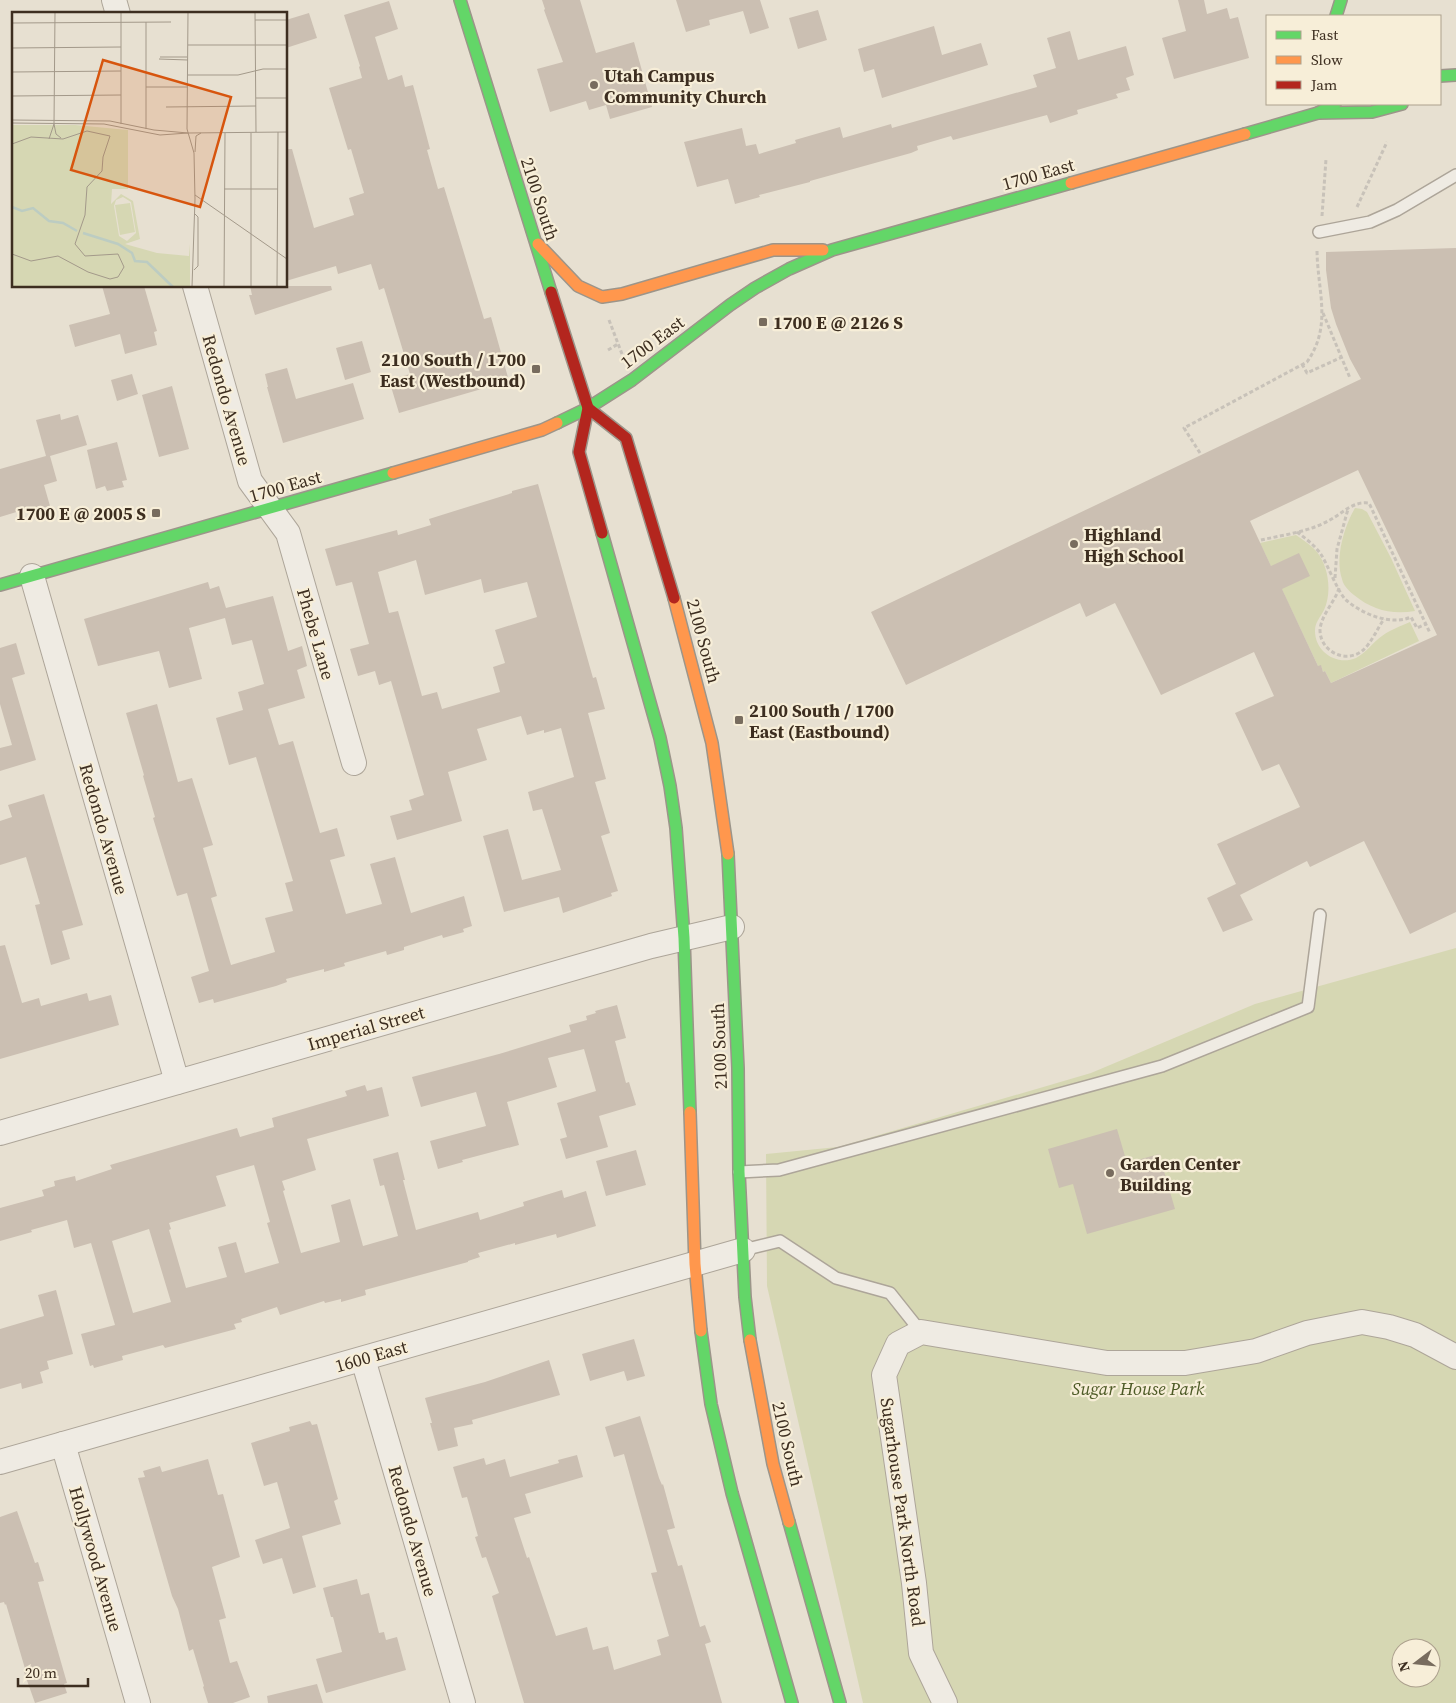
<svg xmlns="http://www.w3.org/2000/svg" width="1456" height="1703" viewBox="0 0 1456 1703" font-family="'Source Serif 4',serif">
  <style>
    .green { fill: #d6d7b3; fill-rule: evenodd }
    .building { fill: #cbbfb2; fill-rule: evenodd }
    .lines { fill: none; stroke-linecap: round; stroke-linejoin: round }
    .lane-casing { stroke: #ada599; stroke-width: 14 }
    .street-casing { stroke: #ada599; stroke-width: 26 }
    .fast-casing { stroke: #9c958a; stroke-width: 14 }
    .slow-casing { stroke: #9c958a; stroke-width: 14 }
    .jam-casing { stroke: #9c958a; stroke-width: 14 }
    .path { stroke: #c8c2b9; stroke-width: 3; stroke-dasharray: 4 2.5; stroke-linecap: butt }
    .lane { stroke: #efebe3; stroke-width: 11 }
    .street { stroke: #efebe3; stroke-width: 24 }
    .fast { stroke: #63d668; stroke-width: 11 }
    .slow { stroke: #ff974d; stroke-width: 11 }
    .jam { stroke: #b3261e; stroke-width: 11 }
    .poi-dot { fill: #786c5e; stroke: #f7eed8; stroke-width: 2 }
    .labels { text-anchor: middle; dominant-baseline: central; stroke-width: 4.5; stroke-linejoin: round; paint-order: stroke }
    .poi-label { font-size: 18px; font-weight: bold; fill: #3d2e20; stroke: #f7eed8; text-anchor: start }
    .street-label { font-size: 18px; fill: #3d2e20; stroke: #f7eed8 }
    .park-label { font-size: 18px; font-style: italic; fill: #4d5a26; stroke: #f7eed8 }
    .inset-river { fill: none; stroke: #bcccc2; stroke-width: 2.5 }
    .inset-road { fill: none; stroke: #a3998a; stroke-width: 1 }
    .view { fill: #d7550e; fill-opacity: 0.15; stroke: #d7550e; stroke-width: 2.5 }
    .inset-edge { fill: none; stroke: #3d2e20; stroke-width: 2.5 }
  </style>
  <rect width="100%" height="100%" fill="#e7e0d1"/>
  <g class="green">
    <path d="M 1355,508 L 1362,509 L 1367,512 L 1391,558 L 1415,611 C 1392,615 1372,610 1354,595 C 1349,591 1343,585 1342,579 C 1335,557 1344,527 1355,508 Z"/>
    <path d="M 1296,535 C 1303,540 1311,545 1317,552 C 1329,567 1332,593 1324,610 C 1320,618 1315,622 1315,631 C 1315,652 1337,666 1356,658 C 1366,653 1373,642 1382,636 C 1390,630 1401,626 1410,622 L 1419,641 L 1331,683 L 1325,671 L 1323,672 L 1321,666 L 1318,666 L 1260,543 Z"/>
    <path d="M 1456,948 L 1456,1703 L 863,1703 L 767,1286 L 766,1154 L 838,1147 L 1091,1073 L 1255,1004 ZM 1401,1648 L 1431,1648 L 1431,1678 L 1401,1678 Z"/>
  </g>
  <g class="building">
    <path d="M 542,0 L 580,0 L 596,53 L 634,42 L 652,107 L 610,119 L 606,105 L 589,110 L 586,101 L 550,112 L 537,69 L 563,62 L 544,10 L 545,9 Z"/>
    <path d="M 676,0 L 760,0 L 769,28 L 750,34 L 743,11 L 709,20 L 710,25 L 686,32 Z"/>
    <path d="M 1178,0 L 1204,0 L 1207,14 L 1227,8 L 1230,19 L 1238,17 L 1249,58 L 1174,79 L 1162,38 L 1186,31 Z"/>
    <path d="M 389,1 L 398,29 L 375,37 L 388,80 L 402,75 L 405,87 L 413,85 L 430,149 L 427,150 L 438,189 L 444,187 L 484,319 L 491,317 L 509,381 L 399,413 L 389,380 L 410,374 L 384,288 L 379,290 L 371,264 L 338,274 L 336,266 L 286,281 L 286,149 L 292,149 L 314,228 L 354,215 L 349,198 L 364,193 L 351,149 L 348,150 L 329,88 L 362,78 L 359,67 L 360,66 L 344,15 Z"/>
    <path d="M 818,10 L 827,40 L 798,49 L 789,18 Z"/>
    <path d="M 309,13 L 317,38 L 286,48 L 286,20 Z"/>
    <path d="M 934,26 L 942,55 L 981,43 L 988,65 L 882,98 L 874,69 L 864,72 L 858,49 Z"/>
    <path d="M 1070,31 L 1078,60 L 1126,46 L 1134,75 L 1126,78 L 1130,90 L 1116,94 L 1118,98 L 1077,110 L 1078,114 L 1050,123 L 1047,115 L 953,140 L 951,136 L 917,146 L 918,150 L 911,153 L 810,181 L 810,182 L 759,195 L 760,197 L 735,204 L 728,179 L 697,187 L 684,142 L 742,128 L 746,146 L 756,144 L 759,154 L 796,143 L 795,140 L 840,127 L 843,138 L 891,124 L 892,128 L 1037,87 L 1033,75 L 1056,68 L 1047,38 Z"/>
    <path d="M 1456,248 L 1456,912 L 1410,934 L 1364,841 L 1310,867 L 1307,861 L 1240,895 L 1253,920 L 1223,932 L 1207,898 L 1236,884 L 1217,844 L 1300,807 L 1279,764 L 1262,771 L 1235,713 L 1274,696 L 1254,652 L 1161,695 L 1115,603 L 1086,617 L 1080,603 L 906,685 L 871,612 L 1361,379 L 1350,359 L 1336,324 L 1331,308 L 1326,270 L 1326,252 ZM 1358,470 L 1437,635 L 1331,683 L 1325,671 L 1323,672 L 1321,665 L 1318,666 L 1282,589 L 1310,576 L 1299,553 L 1271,566 L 1250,521 Z"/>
    <path d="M 102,286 L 144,286 L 157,331 L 154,332 L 157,345 L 125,354 L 120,334 L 75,347 L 69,325 L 110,314 Z"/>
    <path d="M 250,286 L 331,286 L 332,290 L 255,315 L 249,295 L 252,295 Z"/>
    <path d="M 362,341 L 371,372 L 345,380 L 336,348 Z"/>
    <path d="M 287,368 L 296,399 L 353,383 L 364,419 L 283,443 L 267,387 L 268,387 L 265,374 Z"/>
    <path d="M 132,374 L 138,394 L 117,401 L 111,380 Z"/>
    <path d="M 172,386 L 189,449 L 159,457 L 142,395 Z"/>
    <path d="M 60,414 L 61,420 L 78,415 L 87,445 L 50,456 L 57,481 L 44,485 L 50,506 L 24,513 L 23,510 L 0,517 L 0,469 L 46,456 L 36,420 Z"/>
    <path d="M 117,442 L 127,480 L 122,481 L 124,487 L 107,491 L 105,486 L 96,489 L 87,450 Z"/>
    <path d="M 538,484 L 593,678 L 596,677 L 605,709 L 588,713 L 606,779 L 595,782 L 610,833 L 601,836 L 618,891 L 611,893 L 612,896 L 563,913 L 559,897 L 504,912 L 483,836 L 508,829 L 522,880 L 561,870 L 542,809 L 533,811 L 528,792 L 574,777 L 561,728 L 544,733 L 544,730 L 527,735 L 521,716 L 477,729 L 487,760 L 448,772 L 462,821 L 397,840 L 390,816 L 412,810 L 409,800 L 424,795 L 391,681 L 379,685 L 375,671 L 358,676 L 350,649 L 369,644 L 352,582 L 336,586 L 325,549 L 397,530 L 398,535 L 431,525 L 429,519 L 512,493 L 512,491 ZM 416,560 L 425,595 L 481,579 L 484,593 L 527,582 L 537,617 L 495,630 L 505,663 L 493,667 L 500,692 L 442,709 L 437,692 L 422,696 L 398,611 L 389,613 L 378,572 Z"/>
    <path d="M 208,582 L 210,589 L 219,586 L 226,608 L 273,596 L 288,651 L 302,646 L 307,666 L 297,670 L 305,698 L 268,709 L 279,745 L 293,741 L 320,833 L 337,828 L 345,856 L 330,860 L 346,914 L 382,904 L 370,864 L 395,857 L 411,913 L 464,896 L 472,926 L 463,929 L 464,932 L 443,938 L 442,935 L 404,947 L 404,950 L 387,955 L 386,951 L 344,963 L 345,966 L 324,972 L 324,969 L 286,979 L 287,982 L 276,986 L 214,1003 L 213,999 L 199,1003 L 191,977 L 209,971 L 187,893 L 177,896 L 174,887 L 153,818 L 155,817 L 143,776 L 144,775 L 126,713 L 157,704 L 178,782 L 192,778 L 213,845 L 203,848 L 217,896 L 211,898 L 231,965 L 275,952 L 265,918 L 293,911 L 285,883 L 293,881 L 256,757 L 229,765 L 216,718 L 243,710 L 238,692 L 264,684 L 252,640 L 232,645 L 225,618 L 189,628 L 202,679 L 169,688 L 159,651 L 98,666 L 84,619 Z"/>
    <path d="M 16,643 L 25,674 L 12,678 L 36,760 L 0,771 L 0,748 L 12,745 L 0,704 L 0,648 Z"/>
    <path d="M 44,794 L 83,925 L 62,931 L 70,959 L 51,965 L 35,905 L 40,904 L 26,857 L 0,865 L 0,821 L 12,817 L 8,805 Z"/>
    <path d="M 5,945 L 22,1003 L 39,998 L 41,1006 L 87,993 L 89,1001 L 111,995 L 119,1025 L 0,1059 L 0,946 Z"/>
    <path d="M 617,1005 L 626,1038 L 615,1041 L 626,1083 L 629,1082 L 636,1105 L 599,1116 L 608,1147 L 566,1159 L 560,1139 L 567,1137 L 557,1103 L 596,1091 L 584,1049 L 548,1058 L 557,1087 L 507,1102 L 519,1145 L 462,1160 L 463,1162 L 438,1169 L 430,1141 L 486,1126 L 476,1092 L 421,1107 L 412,1077 L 499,1054 L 571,1032 L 569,1025 L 587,1020 L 586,1016 L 596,1013 L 595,1011 Z"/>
    <path d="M 365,1085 L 367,1091 L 382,1087 L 389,1116 L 307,1139 L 316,1170 L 282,1181 L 285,1190 L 283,1191 L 301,1253 L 340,1242 L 331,1205 L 350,1199 L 363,1246 L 398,1236 L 384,1185 L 380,1186 L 373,1159 L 398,1152 L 405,1180 L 403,1180 L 416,1230 L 478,1212 L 480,1220 L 524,1206 L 523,1202 L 562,1190 L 564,1198 L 586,1191 L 596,1226 L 557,1238 L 556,1234 L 515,1245 L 515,1243 L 478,1253 L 480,1257 L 468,1261 L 468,1262 L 365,1290 L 366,1295 L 341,1302 L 341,1299 L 325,1303 L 324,1301 L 280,1315 L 277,1307 L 241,1319 L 242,1322 L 234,1324 L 236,1329 L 165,1348 L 163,1345 L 122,1356 L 123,1360 L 94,1368 L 93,1365 L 90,1366 L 81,1334 L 115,1325 L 91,1243 L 74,1248 L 67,1220 L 31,1230 L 32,1232 L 0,1241 L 0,1208 L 44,1196 L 42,1190 L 55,1186 L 54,1181 L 75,1176 L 76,1181 L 112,1169 L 110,1165 L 237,1128 L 240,1137 L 274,1127 L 272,1118 L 347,1096 L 345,1091 ZM 254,1165 L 270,1222 L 267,1223 L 279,1263 L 245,1273 L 236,1242 L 218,1247 L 227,1277 L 186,1288 L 169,1230 L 171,1229 L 169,1223 L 226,1206 L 216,1176 ZM 149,1229 L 171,1302 L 133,1313 L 112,1241 Z"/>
    <path d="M 1117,1129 L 1127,1163 L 1159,1154 L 1175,1209 L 1087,1234 L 1073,1184 L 1059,1188 L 1048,1149 Z"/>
    <path d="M 636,1150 L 646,1185 L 606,1196 L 596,1161 Z"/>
    <path d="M 56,1290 L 73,1354 L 47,1361 L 49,1369 L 40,1372 L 43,1383 L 22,1389 L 21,1383 L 0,1389 L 0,1329 L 44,1316 L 38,1295 Z"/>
    <path d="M 634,1339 L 645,1376 L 627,1381 L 624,1371 L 590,1381 L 582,1354 Z"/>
    <path d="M 549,1360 L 560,1395 L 472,1420 L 473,1424 L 454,1428 L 458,1446 L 438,1451 L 430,1423 L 432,1423 L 425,1398 L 485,1382 Z"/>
    <path d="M 640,1416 L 659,1478 L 662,1485 L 663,1484 L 675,1528 L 667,1530 L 678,1566 L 682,1565 L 700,1627 L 705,1625 L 711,1642 L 705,1644 L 722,1703 L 524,1703 L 492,1596 L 499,1593 L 486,1557 L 482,1558 L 475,1537 L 478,1536 L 467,1497 L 462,1498 L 453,1467 L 484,1458 L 486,1465 L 505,1459 L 510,1477 L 559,1463 L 558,1460 L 577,1455 L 583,1477 L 525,1494 L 531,1513 L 514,1518 L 527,1558 L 529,1557 L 556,1636 L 587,1627 L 593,1650 L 608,1646 L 614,1670 L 661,1655 L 657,1640 L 669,1636 L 651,1573 L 657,1572 L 624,1454 L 614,1457 L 605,1427 Z"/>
    <path d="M 310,1421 L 312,1425 L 317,1424 L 338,1499 L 334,1501 L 341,1524 L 302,1536 L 316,1587 L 293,1594 L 282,1558 L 263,1564 L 255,1540 L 290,1528 L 277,1482 L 264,1486 L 251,1443 L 290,1431 L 289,1427 Z"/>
    <path d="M 208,1459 L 218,1495 L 223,1494 L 240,1557 L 212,1567 L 226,1618 L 219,1620 L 230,1663 L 237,1661 L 250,1697 L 233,1703 L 208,1703 L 203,1687 L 204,1686 L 193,1649 L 189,1651 L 178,1609 L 172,1596 L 138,1478 L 145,1477 L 143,1471 L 160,1466 L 162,1472 Z"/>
    <path d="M 17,1511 L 35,1563 L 38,1562 L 44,1581 L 38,1582 L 67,1683 L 64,1684 L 67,1693 L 35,1703 L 24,1672 L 26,1672 L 6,1604 L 5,1605 L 4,1602 L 0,1603 L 0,1517 Z"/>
    <path d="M 357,1579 L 361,1595 L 369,1593 L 379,1633 L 384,1632 L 386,1640 L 397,1637 L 406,1670 L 326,1693 L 316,1659 L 342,1652 L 333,1617 L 331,1617 L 323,1588 Z"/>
    <path d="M 317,1684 L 323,1703 L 268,1703 L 267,1696 Z"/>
  </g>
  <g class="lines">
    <g class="lane-casing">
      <g id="lane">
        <path d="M 1319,232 L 1370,222 L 1397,210 L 1456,175"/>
        <path d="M 739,1172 L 779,1170 L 1162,1066 L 1308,1007 L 1320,915"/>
        <path d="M 743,1250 L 780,1241 L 836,1278 L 890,1293 L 921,1332"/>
      </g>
    </g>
    <g class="street-casing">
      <g id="street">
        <path d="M 114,0 L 118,14"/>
        <path d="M 195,286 L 250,481 L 288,533 L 354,763"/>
        <path d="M 32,576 L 177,1082"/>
        <path d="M 0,1133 L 651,946 L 732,927"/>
        <path d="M 363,1359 L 463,1703"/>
        <path d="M 63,1444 L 138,1703"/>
        <path d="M 0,1462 L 743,1250"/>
        <path d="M 945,1703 L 921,1653 L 914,1583 L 884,1375 L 898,1344 L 921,1332 L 1107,1363 L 1185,1363 L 1256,1351 L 1307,1333 L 1362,1322 L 1389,1327 L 1415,1335 L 1456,1357"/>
      </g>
    </g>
    <g class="fast-casing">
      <g id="fast">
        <path d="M 460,0 L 551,292"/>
        <path d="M 1336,16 L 1341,0"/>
        <path d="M 1440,76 L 1456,75"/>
        <path d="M 1318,113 L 1372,112 L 1402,104"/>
        <path d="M 1245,134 L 1318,113 L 1335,104"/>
        <path d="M 557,423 L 588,408 L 632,380 L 730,305 L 755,288 L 789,269 L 832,250 L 1071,183"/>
        <path d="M 602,533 L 660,738 L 670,786 L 676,828 L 684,938 L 690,1112"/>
        <path d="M 0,585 L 393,473"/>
        <path d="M 728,854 L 738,1068 L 739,1172 L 745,1297 L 750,1340"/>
        <path d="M 701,1331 L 711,1404 L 732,1493 L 792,1703"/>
        <path d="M 789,1522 L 840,1703"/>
      </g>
    </g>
    <g class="slow-casing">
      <g id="slow">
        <path d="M 1071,183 L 1245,134"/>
        <path d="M 538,244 L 578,286 L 602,297 L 622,294 L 773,250 L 823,250"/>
        <path d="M 393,473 L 542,430 L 557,423"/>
        <path d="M 674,598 L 712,743 L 728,854"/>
        <path d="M 690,1112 L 695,1264 L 701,1331"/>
        <path d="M 750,1340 L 773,1464 L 789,1522"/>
      </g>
    </g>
    <g class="jam-casing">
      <g id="jam">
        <path d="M 551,292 L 588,408 L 579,452 L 602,533"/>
        <path d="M 588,408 L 626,438 L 674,598"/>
      </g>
    </g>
    <g class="path">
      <path d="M 1357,207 L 1387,142"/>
      <path d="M 1322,216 L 1326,159"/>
      <path d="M 1323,313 L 1350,378"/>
      <path d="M 609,320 L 622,354"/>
      <path d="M 608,350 L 618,344"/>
      <path d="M 1302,364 L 1307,373 L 1342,357"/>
      <path d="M 1200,453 L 1184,428 L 1307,362 C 1333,325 1317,290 1317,249"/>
      <path d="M 1297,532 C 1306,539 1316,546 1322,556 C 1328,566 1339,594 1346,600 C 1362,614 1391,626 1411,617 L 1417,628 L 1426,624"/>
      <path d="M 1261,540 C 1283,535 1308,532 1328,521 C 1342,514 1352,501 1369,503 L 1430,633"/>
      <path d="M 1335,578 L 1337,549 L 1348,509"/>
      <path d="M 1339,588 C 1335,602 1321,615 1320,630 C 1320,651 1345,664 1362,651 C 1371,644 1377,629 1384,619"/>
    </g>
    <use href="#lane" class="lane"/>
    <use href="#street" class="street"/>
    <use href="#fast" class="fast"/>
    <use href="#slow" class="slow"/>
    <use href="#jam" class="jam"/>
  </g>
  <g class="poi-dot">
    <circle cx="594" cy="85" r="5"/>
    <rect x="758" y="317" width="10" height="10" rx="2.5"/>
    <rect x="531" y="364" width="10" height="10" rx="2.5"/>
    <rect x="151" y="508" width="10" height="10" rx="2.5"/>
    <circle cx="1074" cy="544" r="5"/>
    <rect x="734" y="715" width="10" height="10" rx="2.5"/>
    <circle cx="1110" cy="1173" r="5"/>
  </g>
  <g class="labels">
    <g class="poi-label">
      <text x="604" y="75">Utah Campus<tspan x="604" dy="21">Community Church</tspan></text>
      <text x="773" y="322">1700 E @ 2126 S</text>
      <text x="526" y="359" text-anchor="end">2100 South / 1700<tspan x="526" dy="21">East (Westbound)</tspan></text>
      <text x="146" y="513" text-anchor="end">1700 E @ 2005 S</text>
      <text x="1084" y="534">Highland<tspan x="1084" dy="21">High School</tspan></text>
      <text x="749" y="710">2100 South / 1700<tspan x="749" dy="21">East (Eastbound)</tspan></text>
      <text x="1120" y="1163">Garden Center<tspan x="1120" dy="21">Building</tspan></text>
    </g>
    <g class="street-label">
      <text transform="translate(1038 174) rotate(-16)">1700 East</text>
      <text transform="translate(540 199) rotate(72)">2100 South</text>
      <text transform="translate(652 342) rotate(-37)">1700 East</text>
      <text transform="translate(227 400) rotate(74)">Redondo Avenue</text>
      <text transform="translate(285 486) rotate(-16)">1700 East</text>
      <text transform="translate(316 634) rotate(74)">Phebe Lane</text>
      <text transform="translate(704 641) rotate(75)">2100 South</text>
      <text transform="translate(104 829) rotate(74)">Redondo Avenue</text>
      <text transform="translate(366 1028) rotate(-16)">Imperial Street</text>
      <text transform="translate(719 1046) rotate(-92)">2100 South</text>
      <text transform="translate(371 1356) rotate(-16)">1600 East</text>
      <text transform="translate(788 1444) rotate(77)">2100 South</text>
      <text transform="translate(903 1512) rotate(82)">Sugarhouse Park North Road</text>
      <text transform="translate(413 1531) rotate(74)">Redondo Avenue</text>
      <text transform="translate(96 1559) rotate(74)">Hollywood Avenue</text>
    </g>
    <g class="park-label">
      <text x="1138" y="1388">Sugar House Park</text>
    </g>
  </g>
  <g transform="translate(12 12)">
    <rect width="275" height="275" fill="#e7e0d1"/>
    <path d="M 0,113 L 63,113 L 116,118 L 116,177 L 100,177 L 99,192 L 109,182 L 121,189 L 128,227 L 113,232 L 145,241 L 177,244 L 178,232 L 178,275 L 0,275 ZM 111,185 L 119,190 L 124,221 L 115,229 L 107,224 L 102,194 L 104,188 ZM 118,191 L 123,220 L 108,223 L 103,193 Z" fill="#d6d7b3" fill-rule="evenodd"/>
    <path class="inset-river" d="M 0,195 L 10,199 L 21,196 L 37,209 L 51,211 L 65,219M 71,221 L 106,232 L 120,241 L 123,249 L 135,250 L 161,275"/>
    <path class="inset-road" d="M 43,0 L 42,112 L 44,122 L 49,126M 176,0 L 175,117 L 182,141 L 183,187 L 180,275M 243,0 L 244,120M 243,8 L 275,8M 0,11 L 159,10M 176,33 L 275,33M 0,36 L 109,35M 148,45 L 175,45M 147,47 L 176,48M 0,60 L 109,59M 175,63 L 226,63 L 251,57 L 275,57M 134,75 L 175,75M 0,84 L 109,83M 244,86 L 275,86M 154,95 L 244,94M 0,108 L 98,109 L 142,118 L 176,121 L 275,120M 0,111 L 92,112 L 148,123 L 176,121M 109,112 L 109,0M 134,117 L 134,10M 37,127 L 42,112M 0,132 L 19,125 L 51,127 L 75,119 L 98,124 L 91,145 L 90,159 L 75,175 L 73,203 L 63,232 L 73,244 L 106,242 L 112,255 L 106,265 L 98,267 L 76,260 L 46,244 L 19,249 L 0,242M 183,140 L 184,124 L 189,121M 212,177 L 266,177M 183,183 L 275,247M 182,258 L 186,254 L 186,205 L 182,201M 212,275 L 213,121M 239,275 L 239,121M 265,275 L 266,120"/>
    <path class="view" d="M 91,48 L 219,85 L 188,195 L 59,158 Z"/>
    <rect width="275" height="275" class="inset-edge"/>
  </g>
  <rect x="1266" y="15" width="175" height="90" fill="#f7eed8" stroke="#ada18e"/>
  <rect x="1276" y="31" width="25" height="8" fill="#63d668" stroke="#ada18e"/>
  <text x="1311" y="40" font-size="15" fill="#3d2e20">Fast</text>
  <rect x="1276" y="56" width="25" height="8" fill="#ff974d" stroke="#ada18e"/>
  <text x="1311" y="65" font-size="15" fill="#3d2e20">Slow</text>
  <rect x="1276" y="81" width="25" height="8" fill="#b3261e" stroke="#ada18e"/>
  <text x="1311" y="90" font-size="15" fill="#3d2e20">Jam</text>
  <g transform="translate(1416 1663) rotate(254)"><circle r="24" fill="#f7eed8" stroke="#ada18e"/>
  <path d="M0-4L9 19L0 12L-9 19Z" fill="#786c5e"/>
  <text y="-8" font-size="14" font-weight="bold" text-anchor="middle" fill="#3d2e20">N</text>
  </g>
  <path d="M18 1678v8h70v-8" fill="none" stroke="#3d2e20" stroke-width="2.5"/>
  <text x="25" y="1678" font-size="15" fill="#3d2e20" stroke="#f7eed8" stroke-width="4" paint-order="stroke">20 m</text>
</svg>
